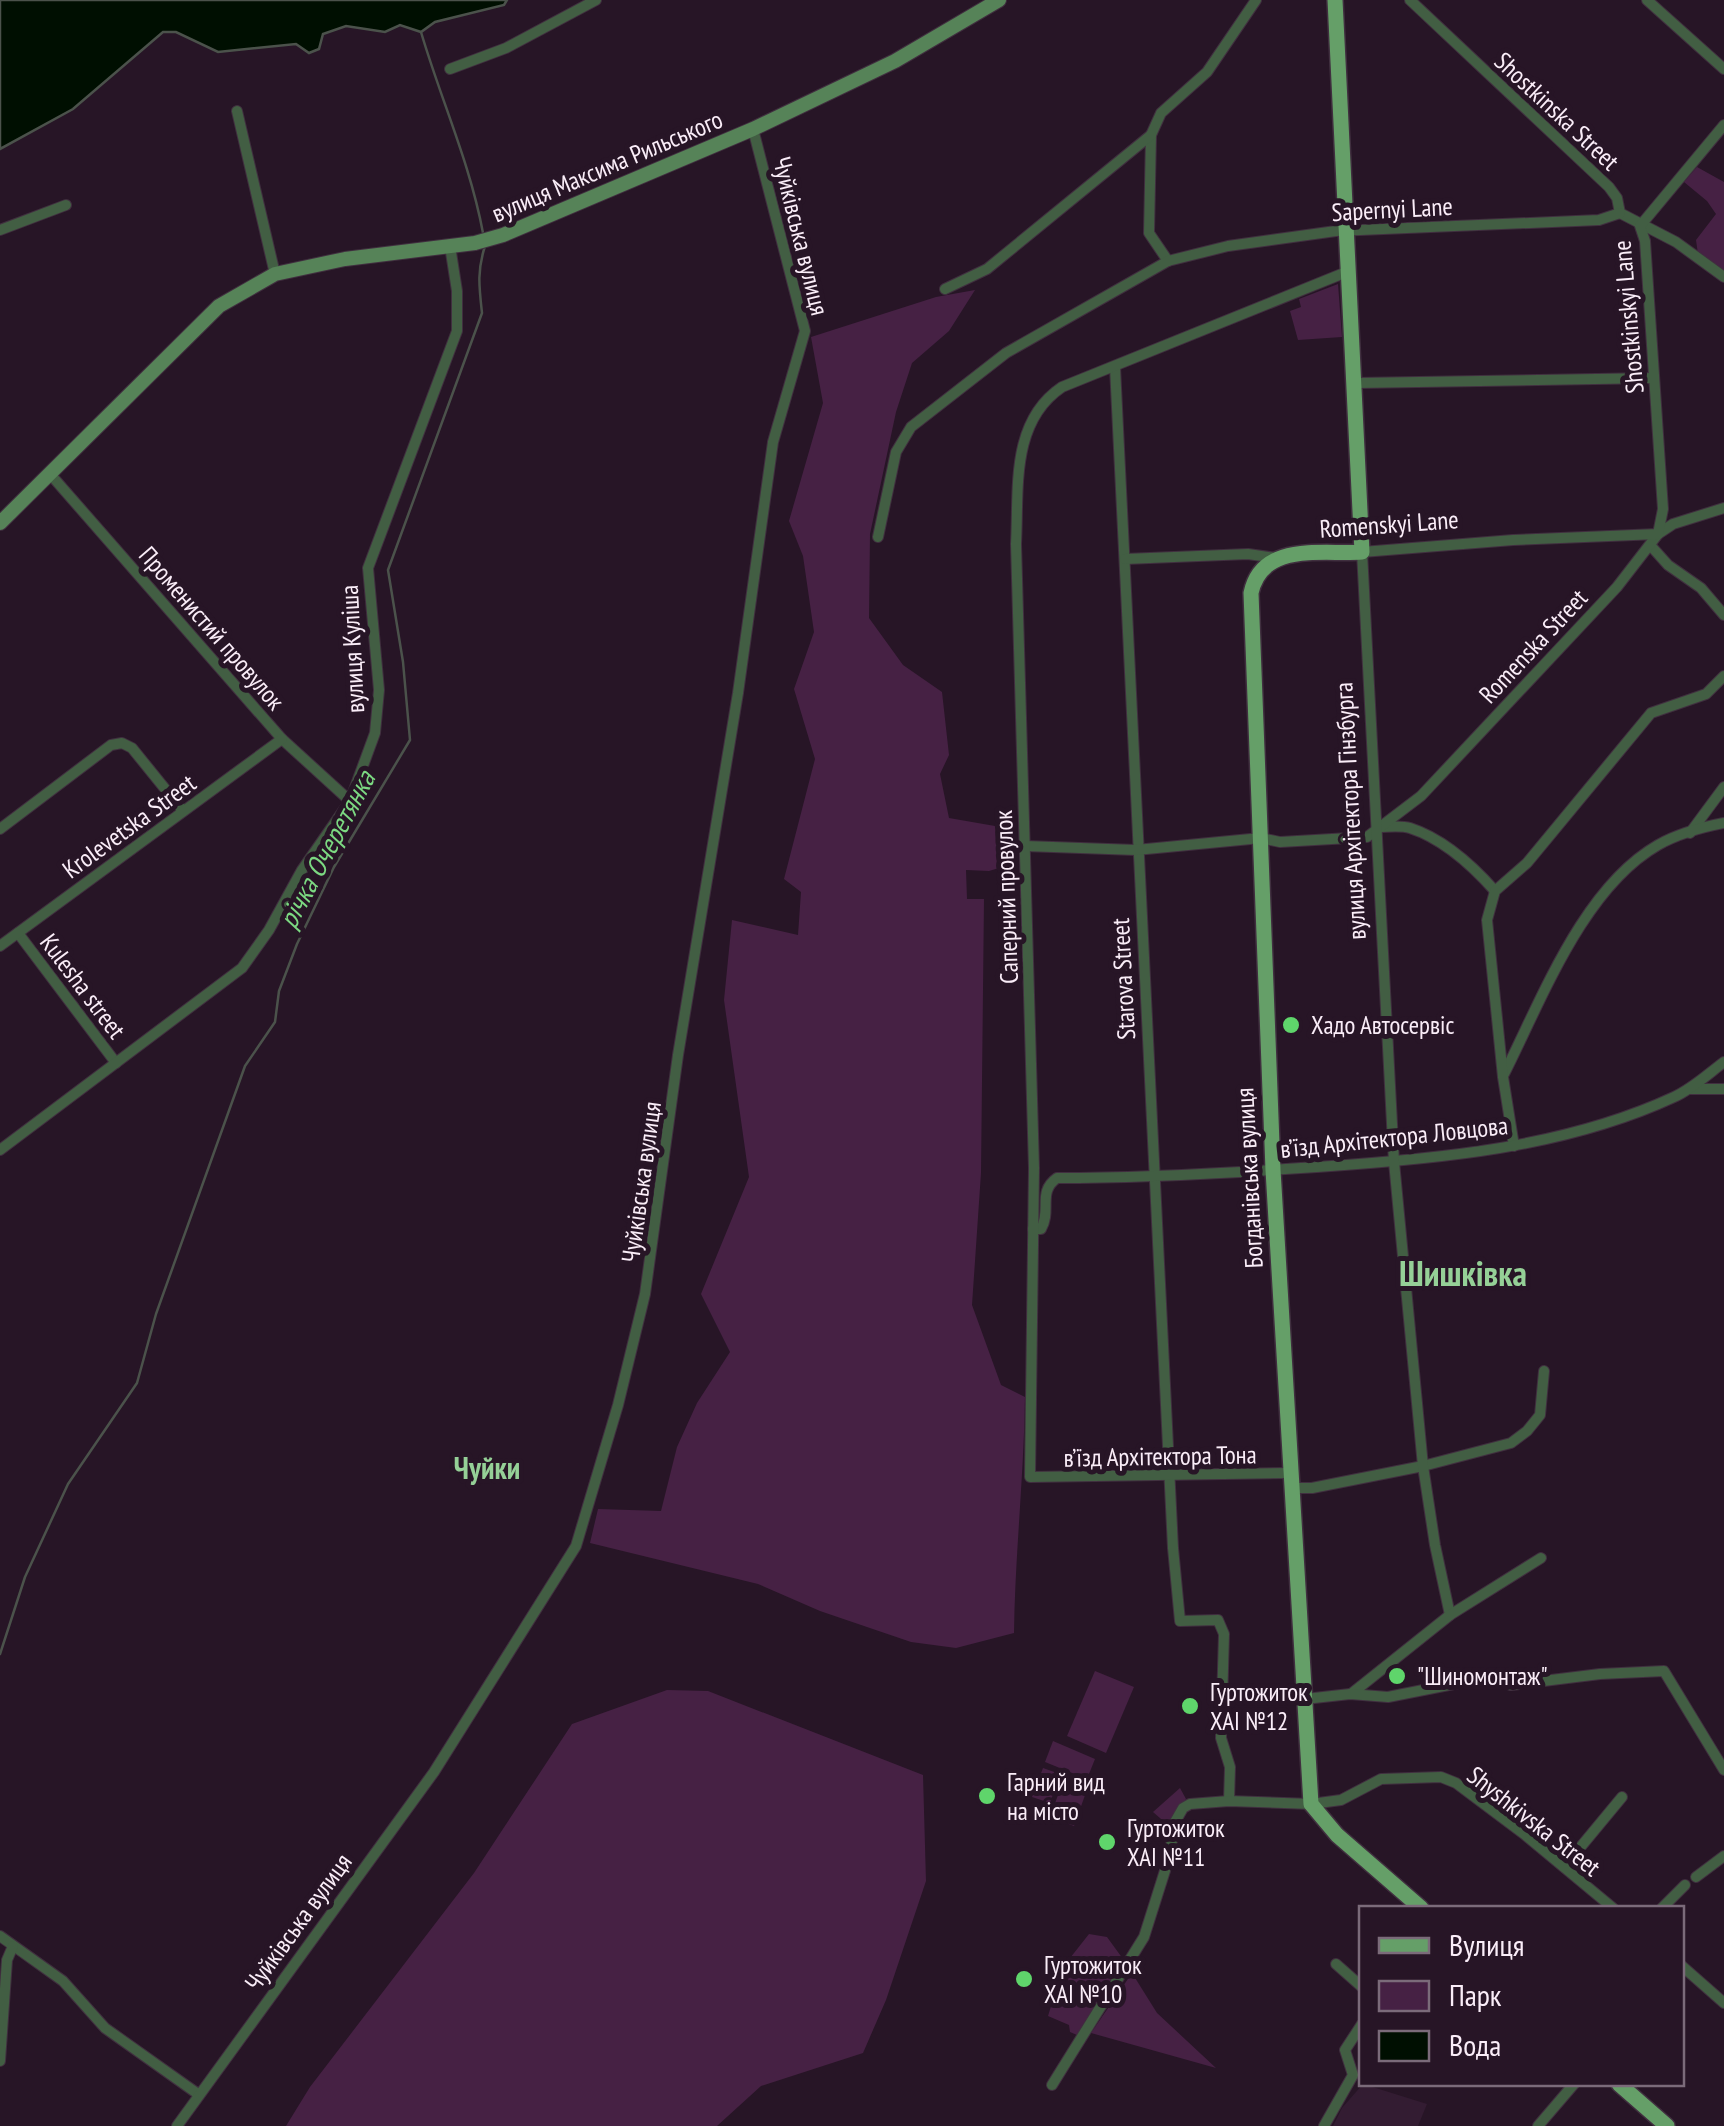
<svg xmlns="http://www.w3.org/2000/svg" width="1724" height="2126" viewBox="0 0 1724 2126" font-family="'PT Sans Narrow',sans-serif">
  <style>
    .built { fill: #331c32 }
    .green { fill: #462144 }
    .water { fill: #000f01; stroke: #4b524b; stroke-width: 2.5 }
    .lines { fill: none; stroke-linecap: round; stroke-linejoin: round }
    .stream { stroke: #4b524b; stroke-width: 2.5 }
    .minor-casing { stroke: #402f3f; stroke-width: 12 }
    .secondary-casing { stroke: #402f3f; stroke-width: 16 }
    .primary-casing { stroke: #402f3f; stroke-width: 18 }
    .minor { stroke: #425e43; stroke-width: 10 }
    .secondary { stroke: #568358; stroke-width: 14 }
    .primary { stroke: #659f68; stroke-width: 15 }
    .poi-dot { fill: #5fd56b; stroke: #271526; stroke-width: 4 }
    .labels { text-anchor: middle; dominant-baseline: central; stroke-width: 10; stroke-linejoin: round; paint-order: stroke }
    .street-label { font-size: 25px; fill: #faedf8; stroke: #271526 }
    .poi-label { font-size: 25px; fill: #faedf8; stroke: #271526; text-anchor: start }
    .water-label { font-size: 28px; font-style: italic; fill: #7cd982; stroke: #271526 }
    .quarter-label { font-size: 30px; font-weight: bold; fill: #95d097; stroke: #271526 }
    .district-label { font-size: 35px; font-weight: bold; fill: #95d097; stroke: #271526 }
  </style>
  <rect width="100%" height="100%" fill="#271526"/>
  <path class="built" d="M 1363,2084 L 1427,2104 L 1418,2126 L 1333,2126 L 1342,2108 Z"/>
  <g class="green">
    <path d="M 1697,167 L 1724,182 L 1724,272 L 1698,254 L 1696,240 L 1716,214 L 1707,201 L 1684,182 Z"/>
    <path d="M 1338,284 L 1342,337 L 1298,340 L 1290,311 L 1301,307 L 1299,299 Z"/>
    <path d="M 975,290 L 949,331 L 912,363 L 896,412 L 870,534 L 869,618 L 903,665 L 942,692 L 949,755 L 940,774 L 949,818 L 995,826 L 999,868 L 989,871 L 966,870 L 967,899 L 984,899 L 981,1173 L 972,1305 L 1001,1385 L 1025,1397 C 1024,1476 1015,1554 1014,1633 L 956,1648 L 911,1642 L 820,1611 L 758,1584 L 590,1543 L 598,1509 L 661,1511 L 677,1447 L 697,1403 L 730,1352 L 701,1294 L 749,1177 L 724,1000 L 732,920 L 798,935 L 801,892 L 784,879 L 815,759 L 794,689 L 814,632 L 803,556 L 789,521 L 823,403 L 811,337 L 936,297 Z"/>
    <path d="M 1095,1671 L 1134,1687 L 1106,1753 L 1067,1736 Z"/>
    <path d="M 667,1690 L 708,1691 L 923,1775 L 926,1881 L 886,2000 L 863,2053 L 761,2086 L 717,2126 L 286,2126 L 310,2087 L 474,1873 L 572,1724 Z"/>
    <path d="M 1053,1741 L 1095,1759 L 1087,1779 L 1045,1762 Z"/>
    <path d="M 1043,1768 L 1060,1774 L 1050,1803 L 1032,1797 Z"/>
    <path d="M 1065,1776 L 1089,1784 L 1074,1826 L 1050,1817 Z"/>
    <path d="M 1180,1788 L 1186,1799 L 1168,1825 L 1153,1812 Z"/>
    <path d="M 1089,1934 L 1107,1937 L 1123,1959 L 1077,2035 L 1070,2032 L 1069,2025 L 1048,2016 L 1063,1967 Z"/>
    <path d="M 1132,1973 L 1157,2013 L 1216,2068 L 1091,2033 Z"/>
  </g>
  <path class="water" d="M 0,0 L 507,0 L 504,5 L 435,22 L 421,32 L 400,25 L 385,32 L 346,26 L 323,34 L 319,49 L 309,53 L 296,44 L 218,52 L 176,32 L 163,32 L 73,109 L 0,149 Z"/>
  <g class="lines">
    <g class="stream">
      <path d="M 421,32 C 441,100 470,163 483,233"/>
      <path d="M 0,1654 L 25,1577 L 68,1484 L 137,1383 L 156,1314 L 245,1066 L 275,1022 L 279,991 L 297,944 L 334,867 L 410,740 L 403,662 L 388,570 L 482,313 C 479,286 477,271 485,246"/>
    </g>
    <g class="minor-casing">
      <g id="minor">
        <path d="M 1410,0 L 1609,187 L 1617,198 L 1620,213 L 1676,242 L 1724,277"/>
        <path d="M 1647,0 L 1724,69"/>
        <path d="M 450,69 L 506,48 L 596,0"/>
        <path d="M 237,111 L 275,274"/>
        <path d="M 0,230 L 66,205"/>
        <path d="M 1168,261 L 1149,233 L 1151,135 L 1161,113 L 1207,72 L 1256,0"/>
        <path d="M 945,289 L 987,269 L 1151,135"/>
        <path d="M 1115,367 L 1173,1548 L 1180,1621 L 1218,1620 L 1224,1634 L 1221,1738 L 1230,1767 L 1229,1801"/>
        <path d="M 1356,383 L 1653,378"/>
        <path d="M 51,475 L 282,739 L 350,801"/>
        <path d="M 878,537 L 896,452 L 911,427 L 1006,353 L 1168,261 L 1228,246 L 1336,231 L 1599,220 L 1620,213"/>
        <path d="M 1651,546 L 1668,565 L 1701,588 L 1724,615"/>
        <path d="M 1125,559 L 1248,554 L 1276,558"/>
        <path d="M 1378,827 C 1388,827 1401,825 1410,828 C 1444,839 1472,865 1495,891"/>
        <path d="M 0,829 L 111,745 L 122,743 L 132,748 L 183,811"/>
        <path d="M 1690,833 L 1724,787"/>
        <path d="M 1025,846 L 1136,850 L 1261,838 L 1280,842 L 1367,837 L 1421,796 L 1617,587 L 1658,534 L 1673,524 L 1724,508"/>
        <path d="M 18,933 L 116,1063"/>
        <path d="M 0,946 L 282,739"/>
        <path d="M 1504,1074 C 1542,999 1583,888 1658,845 C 1676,835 1703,827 1724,823"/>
        <path d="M 1689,1089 L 1724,1089"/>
        <path d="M 1514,1146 L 1503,1077 L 1487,920 L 1495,891 L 1527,863 L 1651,713 L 1706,694 L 1724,676"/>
        <path d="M 0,1150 L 242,968 L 269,930 L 302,870 L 350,801 L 375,733 L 379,690 L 368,568 L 457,331 L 457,291 L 450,246"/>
        <path d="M 1033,1229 L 1041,1229 C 1052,1210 1037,1192 1057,1178 C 1144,1178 1230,1173 1317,1167 C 1437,1159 1564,1148 1674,1097 C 1692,1089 1708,1074 1724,1062"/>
        <path d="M 1290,1473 L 1030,1477 L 1034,1168 L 1016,544 C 1019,489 1010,422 1062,387 L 1349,271"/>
        <path d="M 1290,1488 L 1312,1488 L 1423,1466 L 1511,1443 L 1527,1431 L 1540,1415 L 1544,1371"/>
        <path d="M 1450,1615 L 1435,1545 L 1423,1466 L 1394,1162 L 1362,552 L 1513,540 L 1658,534 L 1663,509 L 1645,241 L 1640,226 L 1724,125"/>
        <path d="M 1351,1694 L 1450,1615 L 1541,1558"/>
        <path d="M 1305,1699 L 1350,1694 L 1388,1697 L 1489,1677 L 1511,1685 L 1600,1674 L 1664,1671 L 1724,1770"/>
        <path d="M 1564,1867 L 1622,1797"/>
        <path d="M 1696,1877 L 1724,1856"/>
        <path d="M 1662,1908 L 1685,1885"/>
        <path d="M 0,1936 L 63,1981 L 105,2028 L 198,2094"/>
        <path d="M 1336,1964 L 1362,1987"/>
        <path d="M 1682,1966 L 1724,2003"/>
        <path d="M 0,2061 L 7,1960 L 13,1946"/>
        <path d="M 1052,2085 L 1144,1937 L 1169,1858 L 1175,1822 L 1183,1808 L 1190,1804 L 1229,1801 L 1311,1804 L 1341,1800 L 1381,1779 L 1441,1777 L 1456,1783 L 1524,1834 L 1613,1908"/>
        <path d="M 177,2126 L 434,1772 L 576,1546 L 618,1405 L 645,1294 L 678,1055 L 738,693 L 773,442 L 805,331 L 753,129"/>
        <path d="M 1324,2126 L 1353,2075 L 1345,2050 L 1362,2024"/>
        <path d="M 1538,2126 L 1574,2084"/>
      </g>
    </g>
    <g class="secondary-casing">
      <path id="secondary" d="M 0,523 L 219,306 L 275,274 L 345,259 L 475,243 L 503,235 L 753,129 L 895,61 L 999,0"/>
    </g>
    <g class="primary-casing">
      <g id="primary">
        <path d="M 1335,0 L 1362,552 C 1322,555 1262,541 1251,593 L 1273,1170 L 1311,1804 L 1337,1835 L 1421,1908"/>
        <path d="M 1619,2084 L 1667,2126"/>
      </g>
    </g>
    <use href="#minor" class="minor"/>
    <use href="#secondary" class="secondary"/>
    <use href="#primary" class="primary"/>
  </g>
  <g class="poi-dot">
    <circle cx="1291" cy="1025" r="10"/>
    <circle cx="1397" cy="1676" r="10"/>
    <circle cx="1190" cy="1706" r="10"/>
    <circle cx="987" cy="1796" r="10"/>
    <circle cx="1107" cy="1842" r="10"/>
    <circle cx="1024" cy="1979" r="10"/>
  </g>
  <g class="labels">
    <g class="street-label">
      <text transform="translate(1557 111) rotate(43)">Shostkinska Street</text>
      <text transform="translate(607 166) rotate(-23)">вулиця Максима Рильського</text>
      <text transform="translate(1392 209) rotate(-3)">Sapernyi Lane</text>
      <text transform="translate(801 236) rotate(76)">Чуйківська вулиця</text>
      <text transform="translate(1628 317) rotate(-95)">Shostkinskyi Lane</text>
      <text transform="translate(1389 524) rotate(-4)">Romenskyi Lane</text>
      <text transform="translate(212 628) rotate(49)">Променистий провулок</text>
      <text transform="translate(1533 646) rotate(-47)">Romenska Street</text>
      <text transform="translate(352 649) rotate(-93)">вулиця Куліша</text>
      <text transform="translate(1350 811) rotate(-93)">вулиця Архітектора Гінзбурга</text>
      <text transform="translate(129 826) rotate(-36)">Krolevetska Street</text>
      <text transform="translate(1006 897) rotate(-92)">Саперний провулок</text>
      <text transform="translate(1123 979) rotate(-93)">Starova Street</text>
      <text transform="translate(83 986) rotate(53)">Kulesha street</text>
      <text transform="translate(1394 1137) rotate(-6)">в’їзд Архітектора Ловцова</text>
      <text transform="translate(1249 1178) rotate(-93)">Богданівська вулиця</text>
      <text transform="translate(641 1182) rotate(-82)">Чуйківська вулиця</text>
      <text transform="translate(1160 1456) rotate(-1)">в’їзд Архітектора Тона</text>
      <text transform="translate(1534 1821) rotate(38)">Shyshkivska Street</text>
      <text transform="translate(298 1922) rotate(-54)">Чуйківська вулиця</text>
    </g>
    <g class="poi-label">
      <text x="1311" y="1025">Хадо Автосервіс</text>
      <text x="1417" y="1676">"Шиномонтаж"</text>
      <text x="1210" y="1692">Гуртожиток<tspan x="1210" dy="29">ХАІ №12</tspan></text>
      <text x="1007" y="1782">Гарний вид<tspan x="1007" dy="29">на місто</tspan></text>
      <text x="1127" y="1828">Гуртожиток<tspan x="1127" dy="29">ХАІ №11</tspan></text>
      <text x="1044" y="1965">Гуртожиток<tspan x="1044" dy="29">ХАІ №10</tspan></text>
    </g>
    <g class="water-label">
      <text transform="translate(326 849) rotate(-62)">річка Очеретянка</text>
    </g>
    <g class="quarter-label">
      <text x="487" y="1467">Чуйки</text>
    </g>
    <g class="district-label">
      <text x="1463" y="1273">Шишківка</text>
    </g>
  </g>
  <rect x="1359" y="1906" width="325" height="180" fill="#271526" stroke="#7b6b7a" stroke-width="2.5"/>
  <rect x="1379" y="1938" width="50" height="15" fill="#659f68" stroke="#7b6b7a" stroke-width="2.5"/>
  <text x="1449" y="1956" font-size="30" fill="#faedf8">Вулиця</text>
  <rect x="1379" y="1981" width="50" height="30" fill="#462144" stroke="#7b6b7a" stroke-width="2.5"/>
  <text x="1449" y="2006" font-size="30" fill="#faedf8">Парк</text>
  <rect x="1379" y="2031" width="50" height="30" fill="#000f01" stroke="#7b6b7a" stroke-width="2.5"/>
  <text x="1449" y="2056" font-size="30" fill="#faedf8">Вода</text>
</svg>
